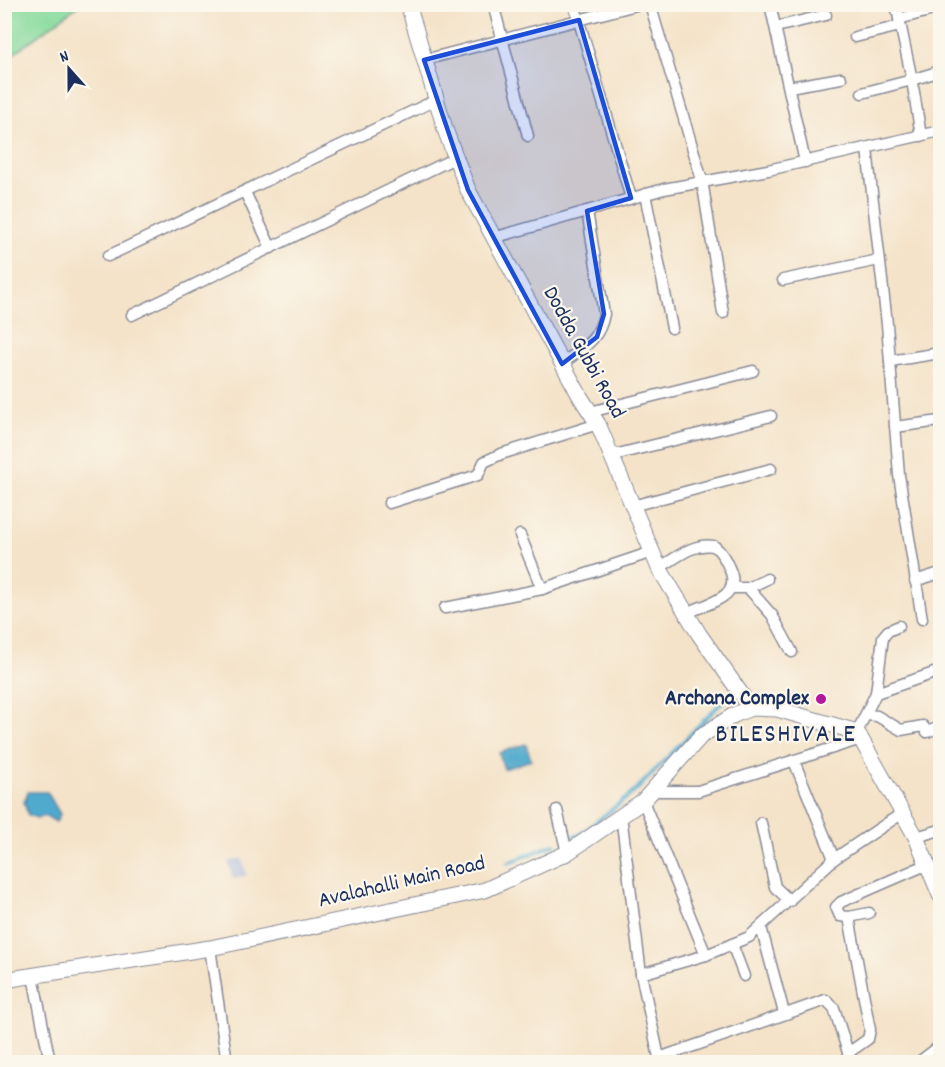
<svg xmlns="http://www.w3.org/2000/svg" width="945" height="1067" viewBox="0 0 945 1067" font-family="Dekko,sans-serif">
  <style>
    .industrial { fill: #bbc3de }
    .green { fill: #86da9c; stroke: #50847d; stroke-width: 1.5 }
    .water { fill: #50aacd; stroke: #366c96; stroke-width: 1.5 }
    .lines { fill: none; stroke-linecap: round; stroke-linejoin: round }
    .stream { stroke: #50aacd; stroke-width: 4 }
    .minor-casing { stroke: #888994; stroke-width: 13 }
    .secondary-casing { stroke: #888994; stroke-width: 17 }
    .minor { stroke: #fff; stroke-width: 10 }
    .secondary { stroke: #fff; stroke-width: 15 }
    .marked { fill: #1d4ed8; fill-opacity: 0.2; stroke: #1d4ed8; stroke-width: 4.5; stroke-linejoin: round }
    .poi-dot { fill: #b5179e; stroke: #fbf7ec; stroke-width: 2 }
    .labels { text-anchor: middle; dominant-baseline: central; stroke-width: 4.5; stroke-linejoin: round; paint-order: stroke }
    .street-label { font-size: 22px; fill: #1b2f5e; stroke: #fbf7ec }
    .poi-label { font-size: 22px; font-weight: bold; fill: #1b2f5e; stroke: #fbf7ec; text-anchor: end }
    .quarter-label { font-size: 26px; letter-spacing: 1.5px; fill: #1b2f5e; stroke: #fbf7ec }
  </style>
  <rect width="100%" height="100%" fill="#fbf7ec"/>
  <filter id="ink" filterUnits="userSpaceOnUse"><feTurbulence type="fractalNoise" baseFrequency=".0167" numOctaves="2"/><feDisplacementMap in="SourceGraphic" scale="12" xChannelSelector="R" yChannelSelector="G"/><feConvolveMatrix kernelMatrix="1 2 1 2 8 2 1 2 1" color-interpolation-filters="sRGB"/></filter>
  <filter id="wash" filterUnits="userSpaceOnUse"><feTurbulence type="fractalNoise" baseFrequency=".008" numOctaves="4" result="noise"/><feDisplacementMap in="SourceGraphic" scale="24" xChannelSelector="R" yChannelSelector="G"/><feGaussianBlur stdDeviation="1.35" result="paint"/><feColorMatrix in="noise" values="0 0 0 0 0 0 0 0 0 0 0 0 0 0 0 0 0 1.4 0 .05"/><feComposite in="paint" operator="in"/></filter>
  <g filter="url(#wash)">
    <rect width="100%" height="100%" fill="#f4e3c9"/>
    <path class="industrial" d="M 242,858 L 247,875 L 233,879 L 228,862 Z"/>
    <path class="green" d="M 5,4 L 79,4 L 79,5 L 5,60 Z"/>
    <g class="water">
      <path d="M 526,744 L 531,760 L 504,769 L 499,753 Z"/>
      <path d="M 28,792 L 47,792 L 60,814 L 56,822 L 46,816 L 37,818 L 28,815 L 24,802 Z"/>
    </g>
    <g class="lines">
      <g class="stream">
        <path d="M 572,837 L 581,834 L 634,792 L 724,700"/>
        <path d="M 508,863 L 555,844"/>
      </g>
    </g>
  </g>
  <g filter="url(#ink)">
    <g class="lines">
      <g class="minor-casing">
        <g id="minor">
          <path d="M 493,4 L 528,136"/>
          <path d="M 574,4 L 631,198"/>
          <path d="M 650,4 L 702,180 L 723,313"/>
          <path d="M 770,4 L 805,162"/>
          <path d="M 899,19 L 940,8"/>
          <path d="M 776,27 L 826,15"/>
          <path d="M 855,37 L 900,26"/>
          <path d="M 424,60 L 640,4"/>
          <path d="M 789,87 L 841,78"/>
          <path d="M 862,93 L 912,80 L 896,4"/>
          <path d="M 921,136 L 912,80 L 940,71"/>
          <path d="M 867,149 L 887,324 L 899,475 L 922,619"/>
          <path d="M 245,192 L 271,248"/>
          <path d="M 645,194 L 672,328"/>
          <path d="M 493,238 L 664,189 L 768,170 L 940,131"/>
          <path d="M 108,256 L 436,100"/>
          <path d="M 783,280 L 879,260"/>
          <path d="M 132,315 L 455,158"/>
          <path d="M 890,361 L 940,353"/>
          <path d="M 562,364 C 583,347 599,341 604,314 L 587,211"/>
          <path d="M 590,412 L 753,371"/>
          <path d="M 895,427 L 940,421"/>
          <path d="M 610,456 L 771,416"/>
          <path d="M 389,503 L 478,475 L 484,462 L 501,454 L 598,424"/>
          <path d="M 632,506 L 771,469"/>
          <path d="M 520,535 L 542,589"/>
          <path d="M 659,568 C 676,558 694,542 714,546 C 722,552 726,561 730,570 C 742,598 706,604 686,613"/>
          <path d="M 915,581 L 940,573"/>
          <path d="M 732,588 L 748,588 L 767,579"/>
          <path d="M 748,588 L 772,615 L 792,652"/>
          <path d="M 445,608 L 542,589 L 652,552"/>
          <path d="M 876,693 L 883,637 L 888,631 L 899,626"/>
          <path d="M 866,715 L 877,716 L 901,730 L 923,726 L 927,732 L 940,727"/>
          <path d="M 857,732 L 876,693 L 940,671"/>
          <path d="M 794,761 L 834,859"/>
          <path d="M 653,791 L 698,791 L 861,739"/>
          <path d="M 643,801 L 706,955"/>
          <path d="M 557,810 L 567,853"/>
          <path d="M 621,815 L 641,974 L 660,1062"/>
          <path d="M 761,823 L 775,887 L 790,901"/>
          <path d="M 916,837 L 940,830"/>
          <path d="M 849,917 L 869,913"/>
          <path d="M 761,927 L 784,1013"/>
          <path d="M 732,944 L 744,976"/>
          <path d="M 210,948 L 227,1062"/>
          <path d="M 641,974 L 706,955 L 749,937 L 834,859 L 901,814"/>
          <path d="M 33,976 L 50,1062"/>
          <path d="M 848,1053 L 868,1039 L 870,1030 L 849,917 L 840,916 L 836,907 L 841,902 L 928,864"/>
          <path d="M 659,1058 L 826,1000 L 834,1008 L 851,1062"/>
          <path d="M 919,1062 L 940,1046"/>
        </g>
      </g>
      <g class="secondary-casing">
        <g id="secondary">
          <path d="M 408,4 L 446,132 L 468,190 L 581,398 L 598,424 L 659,568 L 699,634 L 751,708"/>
          <path d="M 4,980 L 210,948 L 485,890 L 567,853 L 643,801 L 701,736 L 734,715 L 751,708 L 777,709 L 857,732 L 916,837 L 940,895"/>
        </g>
      </g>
      <use href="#minor" class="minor"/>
      <use href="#secondary" class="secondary"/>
    </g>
  </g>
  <path class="marked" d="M 579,20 L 631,198 L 587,211 L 604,314 L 597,337 L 562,364 L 468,190 L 424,60 Z"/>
  <circle class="poi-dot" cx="821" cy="699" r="6"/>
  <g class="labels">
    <g class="street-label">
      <text transform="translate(583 353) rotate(61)">Dodda Gubbi Road</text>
      <text transform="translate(402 883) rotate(-13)">Avalahalli Main Road</text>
    </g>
    <g class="poi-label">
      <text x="809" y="699">Archana Complex</text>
    </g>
    <g class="quarter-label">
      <text x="786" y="735">BILESHIVALE</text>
    </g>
  </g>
  <rect width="945" height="1067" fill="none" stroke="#fbf7ec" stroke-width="24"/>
  <g transform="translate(69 69) rotate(339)" stroke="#fbf7ec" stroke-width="4.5" paint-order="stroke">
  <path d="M0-4.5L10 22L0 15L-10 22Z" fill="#1b2f5e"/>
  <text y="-9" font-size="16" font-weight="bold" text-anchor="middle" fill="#1b2f5e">N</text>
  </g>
</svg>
